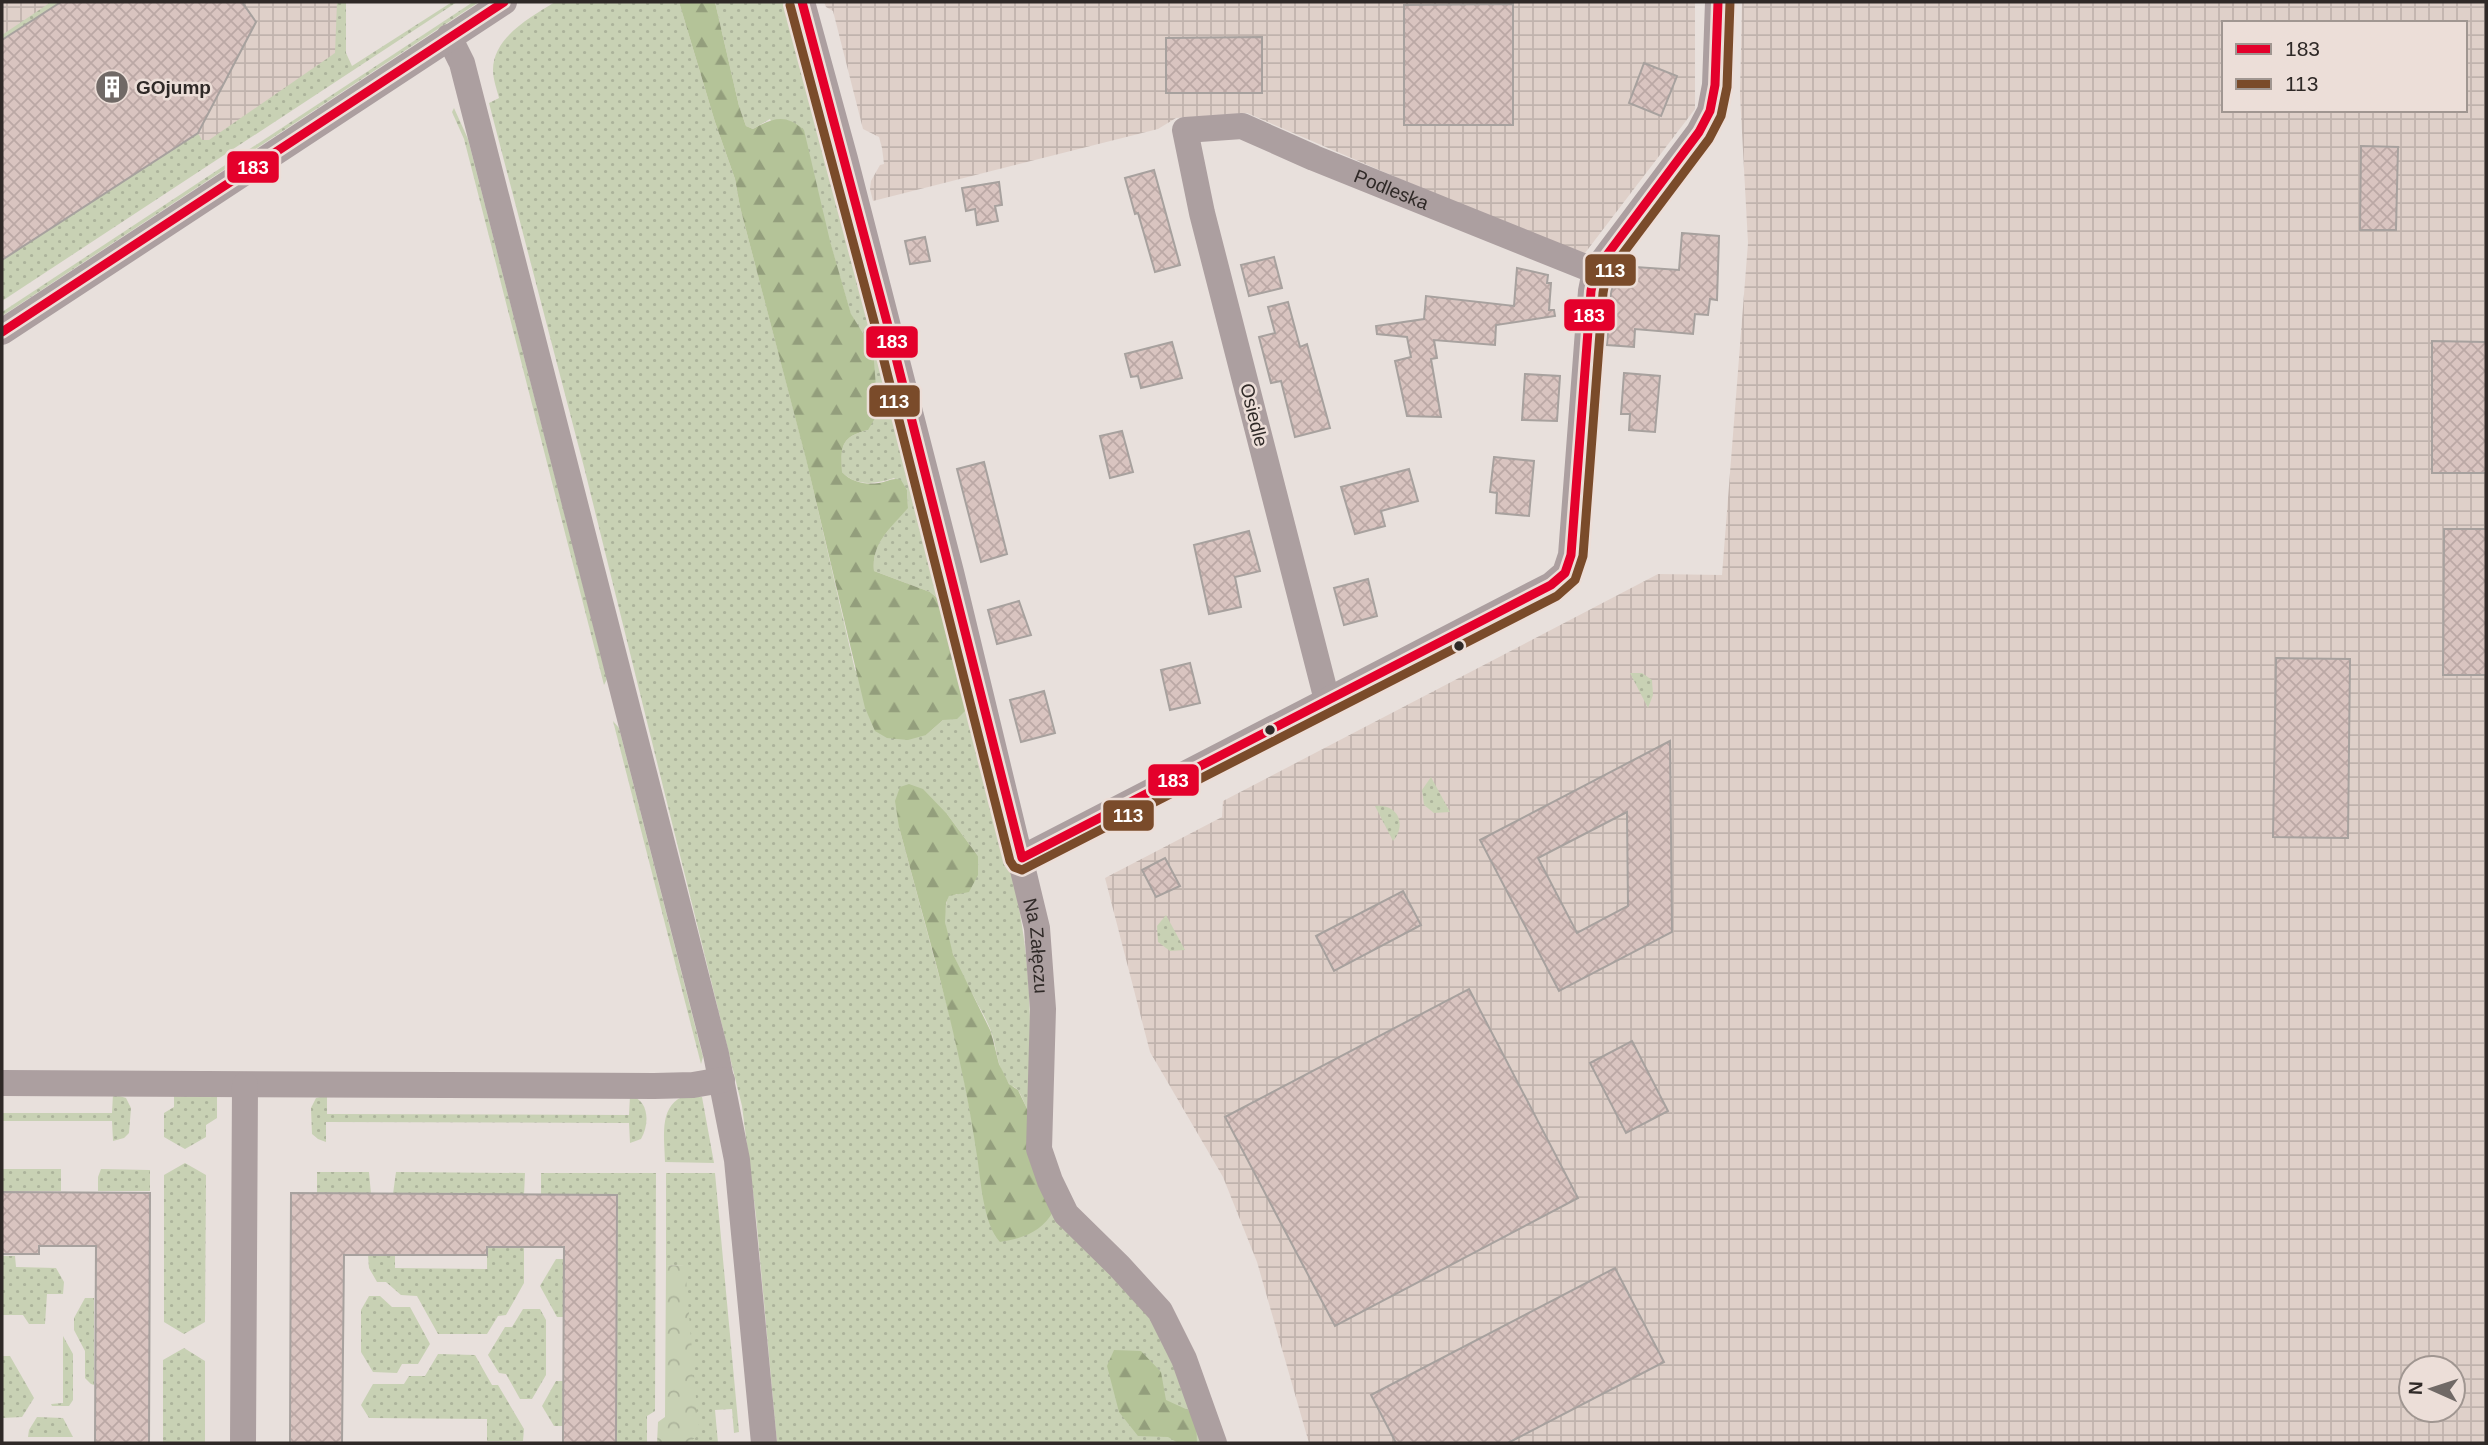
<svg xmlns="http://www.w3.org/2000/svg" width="2488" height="1445" viewBox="0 0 2488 1445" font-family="Helvetica,sans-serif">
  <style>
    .industrial { fill: url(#industrial-grid); fill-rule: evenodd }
    .grass { fill: url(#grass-dots) }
    .forest { fill: url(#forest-firs) }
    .park { fill: url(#park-crowns) }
    .building { fill: url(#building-cross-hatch); stroke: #a7a19e; stroke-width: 2; fill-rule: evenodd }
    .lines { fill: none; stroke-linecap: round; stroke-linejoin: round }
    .street { stroke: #ac9fa0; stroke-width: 26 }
    .bus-1-casing { stroke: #ecded8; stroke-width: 14 }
    .bus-2-casing { stroke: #ecded8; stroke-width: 14 }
    .bus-1 { stroke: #e4002b; stroke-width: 9 }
    .bus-2 { stroke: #7a4b2a; stroke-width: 9 }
    .bus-dot { fill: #2f2927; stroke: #ecded8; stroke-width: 2.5 }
    .labels { text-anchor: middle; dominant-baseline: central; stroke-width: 5; stroke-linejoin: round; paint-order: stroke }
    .poi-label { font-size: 19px; font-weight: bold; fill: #2f2927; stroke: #ecded8; text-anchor: start }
    .street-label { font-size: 19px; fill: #2f2927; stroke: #ecded8 }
    .line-badge { stroke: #ecded8; stroke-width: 2.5 }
    .badge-label { font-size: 19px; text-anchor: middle; font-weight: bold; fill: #fff }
  </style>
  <defs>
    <pattern id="industrial-grid" width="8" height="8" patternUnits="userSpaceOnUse" patternTransform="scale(1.75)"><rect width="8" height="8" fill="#dfd0c9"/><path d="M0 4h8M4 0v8" fill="none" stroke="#c0b3ad"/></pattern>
    <pattern id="grass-dots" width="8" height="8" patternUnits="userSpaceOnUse" patternTransform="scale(1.75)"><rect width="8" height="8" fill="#c8d1b4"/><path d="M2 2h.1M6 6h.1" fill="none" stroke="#acb39b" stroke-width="1.8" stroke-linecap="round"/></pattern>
    <pattern id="forest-firs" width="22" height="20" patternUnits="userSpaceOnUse" patternTransform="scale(1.75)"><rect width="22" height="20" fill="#b4c398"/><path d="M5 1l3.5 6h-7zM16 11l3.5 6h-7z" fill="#939e7c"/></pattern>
    <pattern id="park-crowns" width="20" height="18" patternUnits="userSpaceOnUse" patternTransform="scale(1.75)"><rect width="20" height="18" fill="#c8d1b4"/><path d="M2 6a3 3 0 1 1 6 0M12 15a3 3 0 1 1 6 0" fill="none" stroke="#acb39b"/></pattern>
    <pattern id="building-cross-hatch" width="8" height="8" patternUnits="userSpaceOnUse" patternTransform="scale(1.75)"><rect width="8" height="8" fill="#d9c4c0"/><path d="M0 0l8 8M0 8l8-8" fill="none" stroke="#bba8a5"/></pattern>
  </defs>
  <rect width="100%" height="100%" fill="#e8e0dc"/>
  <g class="industrial">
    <path d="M 2,2 L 346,2 L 346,53 L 2,285 Z"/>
    <path d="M 824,2 L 1695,2 L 1695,109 L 1582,257 L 1247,113 L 1176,118 L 1158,129 L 873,201 L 870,189 L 871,181 L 880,165 L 884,164 L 882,148 L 879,137 L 863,129 L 833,11 L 826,7 Z"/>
    <path d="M 1742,2 L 2486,2 L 2486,1443 L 1309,1443 L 1257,1262 L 1223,1177 L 1150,1052 L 1105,878 L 1222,817 L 1223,801 L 1658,574 L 1722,575 L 1748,243 L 1740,95 ZM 2224,23 L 2465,23 L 2465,110 L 2224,110 ZM 2411,1368 L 2453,1368 L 2453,1410 L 2411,1410 Z"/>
  </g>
  <g class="grass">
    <path d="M 51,2 L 61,2 L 2,40 L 2,35 Z"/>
    <path d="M 337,2 L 346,2 L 346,53 L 352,66 L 452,2 L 457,2 L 2,301 L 2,260 L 198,133 L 202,140 L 209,140 L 335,53 Z"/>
    <path d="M 473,2 L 479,2 L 2,316 L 2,312 Z"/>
    <path d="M 555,2 L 679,2 L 715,122 L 735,179 L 740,207 L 806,458 L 855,670 L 926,735 L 943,720 L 966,710 L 968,697 C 988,773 1010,849 1022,926 C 1032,987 1031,1051 1029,1113 C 1025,1106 1022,1095 1017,1089 C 1011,1084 1013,1089 1008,1082 C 997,1068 997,1048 991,1031 C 976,993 931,937 949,895 L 957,895 L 978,856 L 947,814 L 899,827 L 957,1043 L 971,1116 L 1157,1322 L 1207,1443 L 777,1443 L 756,1216 L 742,1106 L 585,471 L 489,103 L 499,98 C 497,90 493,79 493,70 C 493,37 531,17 555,2 Z"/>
    <path d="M 715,2 L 788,2 L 876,333 L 943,603 L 930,592 L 874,571 C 871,543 892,527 908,507 L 907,490 L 894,478 C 876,484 856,487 842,472 C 841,447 840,437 868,430 L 863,333 L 851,315 L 830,242 L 770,119 L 753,129 L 746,126 L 739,106 Z"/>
    <path d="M 454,108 L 468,139 L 607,679 L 604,685 L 464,139 L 452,112 Z"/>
    <path d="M 1630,673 L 1642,673 L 1652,680 L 1653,695 L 1648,708 Z"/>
    <path d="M 613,721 L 619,728 L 703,1057 L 701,1064 Z"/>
    <path d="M 1431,777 L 1450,812 L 1434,813 L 1424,805 L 1422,790 Z"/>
    <path d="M 1375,806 C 1398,803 1407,825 1393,841 Z"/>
    <path d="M 1166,915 L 1185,950 L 1170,951 L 1158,942 L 1157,926 Z"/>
    <path d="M 113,1094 L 126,1098 L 131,1108 L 129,1133 L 124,1138 L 113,1141 L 112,1121 L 2,1121 L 2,1113 L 112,1113 Z"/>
    <path d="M 174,1094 L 217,1094 L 217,1118 L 206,1125 L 206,1137 L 185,1149 L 164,1137 L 164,1113 L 174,1107 Z"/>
    <path d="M 327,1095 L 327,1114 L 629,1115 L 630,1096 C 649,1099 650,1124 641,1139 L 630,1143 L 629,1123 L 326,1122 L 326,1142 L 318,1139 L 312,1134 L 311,1108 L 316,1098 Z"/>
    <path d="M 682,1097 L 702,1097 L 714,1163 L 665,1162 C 665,1140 658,1108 682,1097 Z"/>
    <path d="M 185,1163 L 206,1175 L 205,1322 L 184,1334 L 164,1322 L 164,1175 Z"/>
    <rect x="2" y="1169" width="59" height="22"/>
    <path d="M 101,1169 L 150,1170 L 150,1191 L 98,1191 L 98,1177 Z"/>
    <path d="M 317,1172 L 369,1172 L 371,1194 L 317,1194 Z"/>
    <path d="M 396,1172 L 525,1173 L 524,1195 L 393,1194 Z"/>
    <path d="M 541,1173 L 656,1173 L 655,1411 L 647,1416 L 647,1443 L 616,1443 L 617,1195 L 541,1195 Z"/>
    <path d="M 666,1173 L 715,1173 L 739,1432 L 734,1433 L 732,1409 L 715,1410 L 718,1443 L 688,1443 L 684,1266 L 666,1265 Z"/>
    <path d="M 487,1247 L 524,1247 L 524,1283 L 506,1315 L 498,1316 L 487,1334 L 438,1334 L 417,1296 L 401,1295 L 386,1282 L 377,1282 L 369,1268 L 368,1255 L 395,1255 L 395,1268 L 487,1269 Z"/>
    <path d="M 2,1256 L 15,1256 L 16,1267 L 56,1268 L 64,1282 L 63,1294 L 47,1294 L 45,1324 L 29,1324 L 23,1315 L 2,1315 Z"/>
    <path d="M 556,1259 L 564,1259 L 563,1317 L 557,1317 L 540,1286 Z"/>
    <path d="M 369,1296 L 380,1296 L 392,1307 L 410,1307 L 430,1344 L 418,1364 L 402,1364 L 397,1373 L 373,1372 L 361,1352 L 361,1310 Z"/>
    <path d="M 85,1298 L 94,1298 L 94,1385 L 91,1384 L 85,1378 L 85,1351 L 74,1330 L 74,1318 Z"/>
    <path d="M 523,1309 L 540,1309 L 546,1320 L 546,1375 L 532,1399 L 520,1399 L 506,1374 L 499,1373 L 488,1355 L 505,1327 L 512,1327 Z"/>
    <path d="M 63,1336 L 73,1354 L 73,1400 L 69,1406 L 52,1406 L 51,1404 L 63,1403 Z"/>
    <path d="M 184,1348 L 205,1361 L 205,1443 L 163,1443 L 163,1360 Z"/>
    <path d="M 438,1354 L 475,1355 L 492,1385 L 498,1385 L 524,1429 L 523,1441 L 487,1441 L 487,1419 L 369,1418 L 361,1405 L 373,1384 L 404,1384 L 409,1376 L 425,1376 Z"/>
    <path d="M 2,1356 L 10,1356 L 34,1398 L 22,1417 L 2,1418 Z"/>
    <path d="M 556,1381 L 563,1381 L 563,1426 L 554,1426 L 542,1406 Z"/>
    <path d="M 37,1417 L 63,1418 L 73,1437 L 28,1437 L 29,1430 Z"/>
  </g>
  <g class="forest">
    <path d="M 679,2 L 715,2 L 739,106 L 746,126 L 753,129 C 773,118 785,113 804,130 L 830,241 L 851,314 L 873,349 L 878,413 L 868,430 C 840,437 841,447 842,472 C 851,482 865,485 879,483 C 888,482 892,477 901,480 L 907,490 L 908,508 C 892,527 871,543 874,571 L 930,592 L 943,603 L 968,697 L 966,710 L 957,719 L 943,720 L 926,735 L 908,740 L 887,738 L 875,731 L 865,708 L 806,459 L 740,207 L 735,179 L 715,122 Z"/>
    <path d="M 909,784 L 923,789 L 947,814 L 978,856 L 978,875 L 969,892 L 949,896 L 946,903 L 945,922 L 953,954 L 991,1032 L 999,1064 L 1009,1084 L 1018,1090 L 1029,1113 L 1054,1210 C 1042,1232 1024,1238 1000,1242 C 983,1224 981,1180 977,1156 C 961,1044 928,936 899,827 L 895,801 L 900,787 Z"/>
    <path d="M 1114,1350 L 1141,1351 L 1161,1372 L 1166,1400 L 1188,1410 L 1196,1418 L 1197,1443 L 1178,1443 L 1168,1437 L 1138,1436 L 1119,1412 L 1107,1366 Z"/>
  </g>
  <path class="park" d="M 666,1265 L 685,1266 L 699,1435 L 688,1443 L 657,1443 L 658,1422 L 665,1417 Z"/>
  <g class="building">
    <path d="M 61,2 L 242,2 L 256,22 L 198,133 L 2,260 L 2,40 Z"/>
    <path d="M 1513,4 L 1513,125 L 1404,125 L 1404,5 Z"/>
    <path d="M 1262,37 L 1262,93 L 1166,93 L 1166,38 Z"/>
    <path d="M 1644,63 L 1677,76 L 1661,116 L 1629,103 Z"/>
    <path d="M 2361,146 L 2398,147 L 2396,230 L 2360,230 Z"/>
    <path d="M 1154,170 L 1180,265 L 1155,272 L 1138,213 L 1135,214 L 1125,178 Z"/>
    <path d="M 999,182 L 1002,205 L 995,206 L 998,221 L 977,225 L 975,209 L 966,211 L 962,188 Z"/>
    <path d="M 1682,233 L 1719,236 L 1717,300 L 1710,299 L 1708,315 L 1695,314 L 1693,334 L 1635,329 L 1634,347 L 1607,345 L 1611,291 L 1619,275 L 1635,277 L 1636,267 L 1679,270 Z"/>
    <path d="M 925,237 L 930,261 L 910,264 L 905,241 Z"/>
    <path d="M 1274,257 L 1282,288 L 1249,296 L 1241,265 Z"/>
    <path d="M 1517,268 L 1548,275 L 1547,283 L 1551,283 L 1549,310 L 1554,310 L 1555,316 L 1496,325 L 1495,345 L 1434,340 L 1437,358 L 1431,359 L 1441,417 L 1407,416 L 1395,361 L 1411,357 L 1407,337 L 1377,334 L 1376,326 L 1424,319 L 1426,296 L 1514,306 Z"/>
    <path d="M 1288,302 L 1300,347 L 1307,344 L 1330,428 L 1295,437 L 1281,381 L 1271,383 L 1259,337 L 1275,333 L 1268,307 Z"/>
    <path d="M 2432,341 L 2486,342 L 2486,473 L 2432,473 Z"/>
    <path d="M 1172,342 L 1182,378 L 1141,388 L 1138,376 L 1131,377 L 1125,354 Z"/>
    <path d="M 1624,373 L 1660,376 L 1655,432 L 1629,430 L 1630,414 L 1621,414 Z"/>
    <path d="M 1525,374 L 1560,376 L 1557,421 L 1522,420 Z"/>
    <path d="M 1122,431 L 1133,472 L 1110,478 L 1100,436 Z"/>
    <path d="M 1494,457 L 1534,461 L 1529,516 L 1496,513 L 1497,493 L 1490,492 Z"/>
    <path d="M 984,462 L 1007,554 L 981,562 L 957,469 Z"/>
    <path d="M 1409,469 L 1418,501 L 1381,511 L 1385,526 L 1355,534 L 1341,487 Z"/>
    <path d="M 2444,529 L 2486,529 L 2486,675 L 2443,675 Z"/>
    <path d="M 1249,531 L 1260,571 L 1235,577 L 1241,607 L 1209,614 L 1194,545 Z"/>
    <path d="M 1368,579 L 1377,616 L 1344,625 L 1334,588 Z"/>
    <path d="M 1019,601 L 1031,635 L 997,644 L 988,610 Z"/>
    <path d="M 2276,658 L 2350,659 L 2348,838 L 2273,837 Z"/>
    <path d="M 1190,663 L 1200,703 L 1170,710 L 1161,670 Z"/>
    <path d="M 1044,691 L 1055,733 L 1021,742 L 1010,700 Z"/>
    <path d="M 1670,741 L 1672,932 L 1559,991 L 1480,840 ZM 1627,812 L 1628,906 L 1577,933 L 1538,858 Z"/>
    <path d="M 1165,858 L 1180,886 L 1156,897 L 1142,870 Z"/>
    <path d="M 1403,891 L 1421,925 L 1334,971 L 1316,936 Z"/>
    <path d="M 1469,989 L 1578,1198 L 1335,1326 L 1225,1117 Z"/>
    <path d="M 1632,1041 L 1668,1111 L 1626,1133 L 1590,1063 Z"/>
    <path d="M 2,1192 L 150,1193 L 149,1443 L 95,1443 L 96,1246 L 39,1246 L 39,1254 L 2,1254 Z"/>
    <path d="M 291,1193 L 617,1195 L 616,1443 L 563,1443 L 564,1247 L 487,1247 L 487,1255 L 344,1255 L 342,1443 L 290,1443 Z"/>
    <path d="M 1615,1268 L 1664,1362 L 1508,1443 L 1396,1443 L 1371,1395 Z"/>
  </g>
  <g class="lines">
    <g class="street">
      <path id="s1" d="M 802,2 L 845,159 L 951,572 L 1037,928 L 1043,1009 L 1039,1149 L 1050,1181 L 1066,1214 L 1119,1266 L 1160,1311 L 1184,1359 L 1214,1443"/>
      <path d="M 449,37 L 462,63 L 716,1054 L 737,1160 L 764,1443"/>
      <path d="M 2,332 L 504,2"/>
      <path id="s2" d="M 1327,700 L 1202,213 L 1185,130 L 1242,126 L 1314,158 L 1595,271"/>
      <path d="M 1022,858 L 1551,585 L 1565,573 L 1571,555 L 1591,291 L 1595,271 L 1699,132 L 1710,111 L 1715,85 L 1718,2"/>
      <path d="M 2,1083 L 654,1086 L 693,1085 L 722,1080"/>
      <path d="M 243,1443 L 245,1085"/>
    </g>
    <g class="bus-1-casing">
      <g id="bus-1">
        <path d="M 802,2 L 887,322 L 1022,858 L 1551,585 L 1565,573 L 1571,555 L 1591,291 L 1595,271 L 1699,132 L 1710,111 L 1715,85 L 1718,2"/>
        <path d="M 2,332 L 504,2"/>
      </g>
    </g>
    <g class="bus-2-casing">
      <path id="bus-2" d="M 790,5 L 875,325 L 1010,861 L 1014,867 L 1022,870 L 1557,596 L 1575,580 L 1583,556 L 1603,293 L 1606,276 L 1709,139 L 1721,116 L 1727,87 L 1730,2"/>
    </g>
    <use href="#bus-1" class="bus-1"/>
    <use href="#bus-2" class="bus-2"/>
  </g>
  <defs>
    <g id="building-disc" transform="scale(1.75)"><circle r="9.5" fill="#706966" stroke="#ecded8"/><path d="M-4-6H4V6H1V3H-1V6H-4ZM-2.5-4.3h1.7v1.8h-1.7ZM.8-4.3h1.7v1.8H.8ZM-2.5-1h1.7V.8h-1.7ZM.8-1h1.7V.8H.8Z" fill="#fff"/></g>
  </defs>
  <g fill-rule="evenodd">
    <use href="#building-disc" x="112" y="87"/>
  </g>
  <g class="bus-dot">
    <circle cx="1459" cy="646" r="6"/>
    <circle cx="1270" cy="730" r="6"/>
  </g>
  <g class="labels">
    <g class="poi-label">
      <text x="136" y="87">GOjump</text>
    </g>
    <g class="street-label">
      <text stroke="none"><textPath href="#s2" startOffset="807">Podleska</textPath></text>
      <text transform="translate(1254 415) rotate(76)">Osiedle</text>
      <text stroke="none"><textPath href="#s1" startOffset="973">Na Załęczu</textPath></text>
    </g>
  </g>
  <g class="line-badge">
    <rect x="226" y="150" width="54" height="34" rx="7" fill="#e4002b"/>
    <rect x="1584" y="253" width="53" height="34" rx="7" fill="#7a4b2a"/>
    <rect x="1563" y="298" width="53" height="34" rx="7" fill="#e4002b"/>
    <rect x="865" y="325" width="54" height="34" rx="7" fill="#e4002b"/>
    <rect x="868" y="384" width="53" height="34" rx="7" fill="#7a4b2a"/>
    <rect x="1147" y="763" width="53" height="34" rx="7" fill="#e4002b"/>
    <rect x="1102" y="799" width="53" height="33" rx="7" fill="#7a4b2a"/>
  </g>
  <g class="badge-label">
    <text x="253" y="174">183</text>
    <text x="1610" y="277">113</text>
    <text x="1589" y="322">183</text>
    <text x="892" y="348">183</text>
    <text x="894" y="408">113</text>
    <text x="1173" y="787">183</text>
    <text x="1128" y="822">113</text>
  </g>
  <rect width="2488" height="1445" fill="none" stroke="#2f2927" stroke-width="7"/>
  <rect x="2222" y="21" width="245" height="91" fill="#ecded8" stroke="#a09691" stroke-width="2"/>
  <rect x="2236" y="44" width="35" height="10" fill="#e4002b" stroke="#a09691" stroke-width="2"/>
  <text x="2285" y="56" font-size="21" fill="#2f2927">183</text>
  <rect x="2236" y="79" width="35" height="10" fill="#7a4b2a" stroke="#a09691" stroke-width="2"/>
  <text x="2285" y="91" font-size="21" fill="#2f2927">113</text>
  <g transform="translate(2432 1389) rotate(273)"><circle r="33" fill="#ecded8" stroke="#a09691" stroke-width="2"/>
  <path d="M0-5L12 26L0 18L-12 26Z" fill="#706966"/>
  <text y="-10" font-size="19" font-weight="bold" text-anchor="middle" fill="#2f2927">N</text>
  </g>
</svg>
